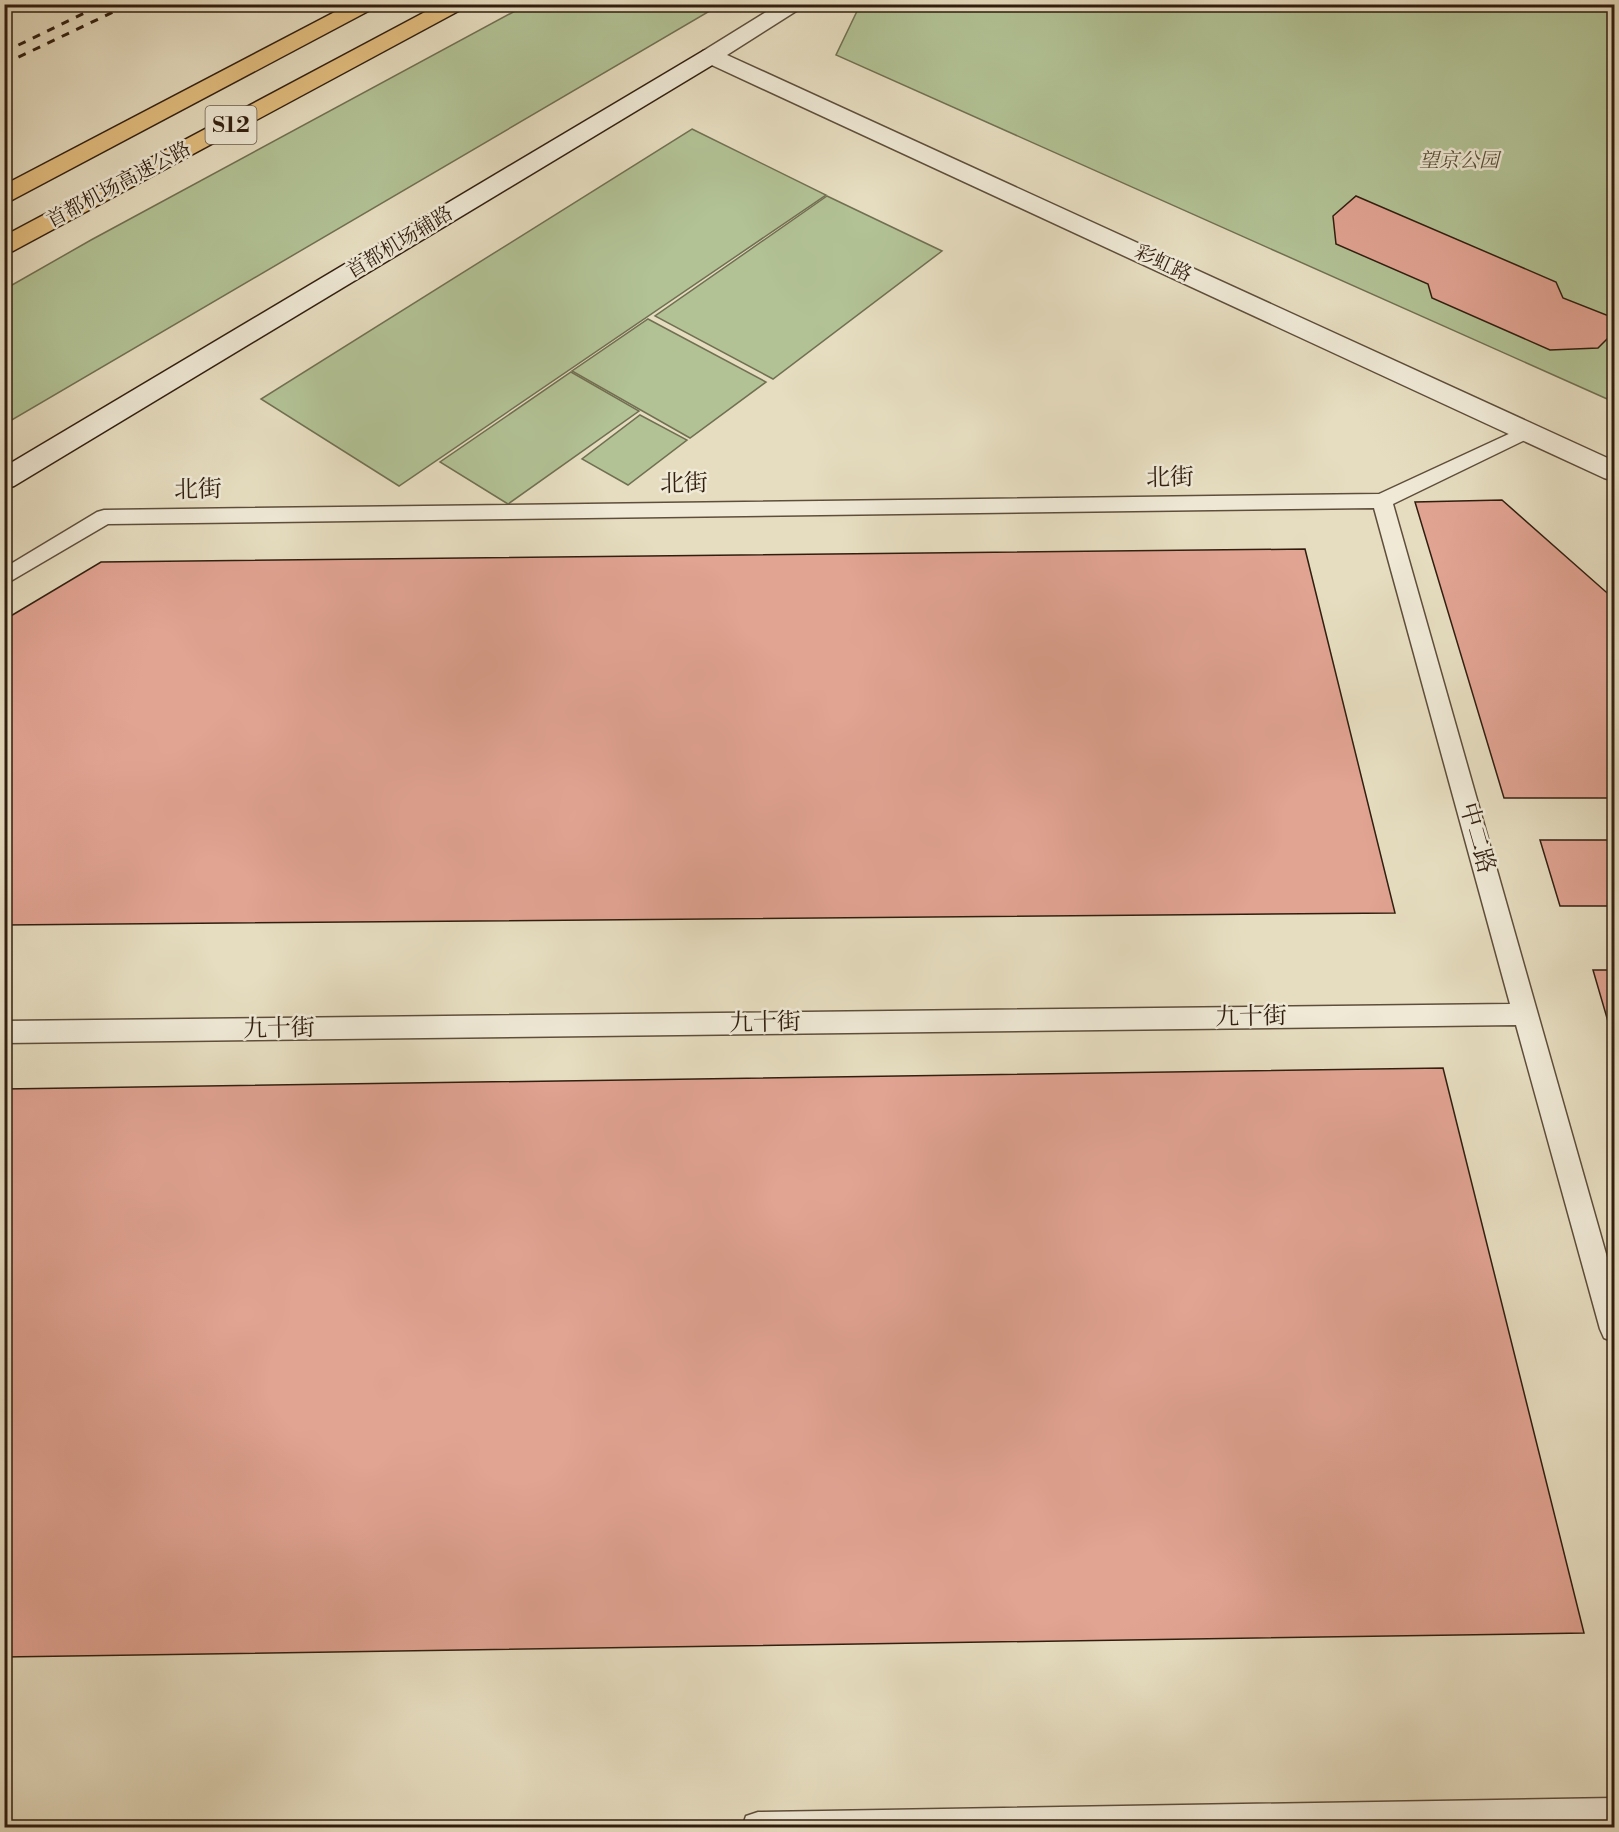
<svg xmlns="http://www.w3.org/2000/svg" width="1619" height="1832" viewBox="0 0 1619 1832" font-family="'Libre Bodoni','Noto Serif SC',serif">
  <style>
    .green { fill: #b2c295; stroke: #717052; stroke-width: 1.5 }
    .building { fill: #e1a392; stroke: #301e0f; stroke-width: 1.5 }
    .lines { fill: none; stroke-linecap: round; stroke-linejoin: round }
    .service-casing { stroke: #5e4e3b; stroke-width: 3 }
    .tertiary-casing { stroke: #5e4e3b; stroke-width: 3 }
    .secondary-casing { stroke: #301e0f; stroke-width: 3 }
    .motorway-casing { stroke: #301e0f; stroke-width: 3 }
    .service { fill: #efe9d6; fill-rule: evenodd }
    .tertiary { fill: #efe9d6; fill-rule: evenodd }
    .secondary { fill: #efe9d6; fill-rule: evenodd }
    .motorway { fill: #e3be80; fill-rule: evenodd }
    .rail { stroke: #301e0f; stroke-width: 3; stroke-dasharray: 8 8; stroke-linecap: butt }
    .labels { text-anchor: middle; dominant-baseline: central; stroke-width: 5; stroke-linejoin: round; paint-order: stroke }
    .far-park-label { font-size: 20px; font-style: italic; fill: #574f37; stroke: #efe9d6 }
    .far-street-label { font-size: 20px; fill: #301e0f; stroke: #efe9d6 }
    .shield { fill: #efe9d6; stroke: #695b4b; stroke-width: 1.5 }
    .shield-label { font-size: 22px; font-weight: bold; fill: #301e0f }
    .street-label { font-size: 24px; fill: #301e0f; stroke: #efe9d6 }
  </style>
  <rect width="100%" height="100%" fill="#e6ddc0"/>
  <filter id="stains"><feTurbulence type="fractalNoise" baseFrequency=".00333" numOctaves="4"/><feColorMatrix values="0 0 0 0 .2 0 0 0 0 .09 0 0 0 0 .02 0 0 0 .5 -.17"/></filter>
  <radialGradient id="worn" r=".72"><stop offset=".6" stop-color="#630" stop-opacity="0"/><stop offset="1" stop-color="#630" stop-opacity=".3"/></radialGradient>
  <g class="green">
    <path d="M 528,4 L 720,5 L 5,424 L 5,289 L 91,240 Z"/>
    <path d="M 860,5 L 1614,5 L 1614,402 L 836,55 Z"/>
    <path d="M 692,129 L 826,195 L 399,486 L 261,399 Z"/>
    <path d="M 827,196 L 942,251 L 773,379 L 655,316 Z"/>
    <path d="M 648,319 L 766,382 L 690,438 L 572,371 Z"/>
    <path d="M 571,372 L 639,411 L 508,504 L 440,462 Z"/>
    <path d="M 640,415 L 687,440 L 628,485 L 582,459 Z"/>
  </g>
  <g class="building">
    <path d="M 1356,196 L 1556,282 L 1563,298 L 1614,318 L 1614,332 L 1598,348 L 1550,350 L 1432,298 L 1428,284 L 1336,244 L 1333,216 Z"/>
    <path d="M 1502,500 L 1614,599 L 1614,798 L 1504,798 L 1415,502 Z"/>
    <path d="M 1305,549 L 1395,913 L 4,925 L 4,620 L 101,562 Z"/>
    <path d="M 1540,840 L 1614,840 L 1614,906 L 1560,906 Z"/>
    <path d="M 1593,970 L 1614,970 L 1614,1042 Z"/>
    <path d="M 1443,1068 L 1584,1633 L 4,1657 L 4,1089 Z"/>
  </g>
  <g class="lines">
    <g class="service-casing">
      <g id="service">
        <path d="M 1526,426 L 1533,428 L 1536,432 L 1533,436 L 1393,504 L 1614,1282 L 1614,1342 L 1604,1338 L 1600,1329 L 1516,1025 L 4,1043 L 4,1021 L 1510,1004 L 1374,508 L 108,524 L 4,585 L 4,568 L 97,512 L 104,510 L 1379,494 Z"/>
        <path d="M 1614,1798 L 1614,1828 L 742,1828 L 746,1816 L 758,1812 Z"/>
      </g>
    </g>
    <g class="tertiary-casing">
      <path id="tertiary" d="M 779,4 L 804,4 L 801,8 L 727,55 L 1614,461 L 1614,481 L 1604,478 L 703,61 L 700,56 L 703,51 Z"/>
    </g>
    <g class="secondary-casing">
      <g id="secondary">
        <path d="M 4,4 L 20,4 L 17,8 L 4,13 Z"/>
        <path d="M 711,49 L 719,51 L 722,56 L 719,61 L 14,486 L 4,489 L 4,467 L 703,51 Z"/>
      </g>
    </g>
    <g class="motorway-casing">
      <g id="motorway">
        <path d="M 350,4 L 377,4 L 374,8 L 12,200 L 4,202 L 4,185 Z"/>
        <path d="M 440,4 L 467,4 L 464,8 L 13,251 L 4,253 L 4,236 Z"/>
      </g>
    </g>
    <use href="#service" class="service"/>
    <use href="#tertiary" class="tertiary"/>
    <use href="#secondary" class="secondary"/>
    <use href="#motorway" class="motorway"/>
    <g class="rail">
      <path d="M 4,52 L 103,4"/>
      <path d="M 4,64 L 130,4"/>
    </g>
  </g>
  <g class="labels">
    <g class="far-park-label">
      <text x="1459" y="161">望京公园</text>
    </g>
    <g class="far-street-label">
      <text transform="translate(119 185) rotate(-28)">首都机场高速公路</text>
      <text transform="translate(400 243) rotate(-31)">首都机场辅路</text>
      <text transform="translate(1163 264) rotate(25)">彩虹路</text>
    </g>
    <rect class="shield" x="205.5" y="106" width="51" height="38" rx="4.5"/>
    <g class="shield-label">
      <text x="231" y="125">S12</text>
    </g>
    <g class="street-label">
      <text transform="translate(1170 478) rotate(-1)">北街</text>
      <text transform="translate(684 484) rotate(-1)">北街</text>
      <text transform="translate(198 490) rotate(-1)">北街</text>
      <text transform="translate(1477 838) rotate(74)">中二路</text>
      <text transform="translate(1251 1017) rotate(-1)">九十街</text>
      <text transform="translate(765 1023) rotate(-1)">九十街</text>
      <text transform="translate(279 1029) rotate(-1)">九十街</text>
    </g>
  </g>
  <rect width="1619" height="1832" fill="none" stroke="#e6ddc0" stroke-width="24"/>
  <rect x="6" y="6" width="1607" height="1820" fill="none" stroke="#301e0f" stroke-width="3"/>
  <rect x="12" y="12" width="1595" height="1808" fill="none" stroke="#301e0f" stroke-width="1.5"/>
  <rect width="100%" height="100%" filter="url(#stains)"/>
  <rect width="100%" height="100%" fill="url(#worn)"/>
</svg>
